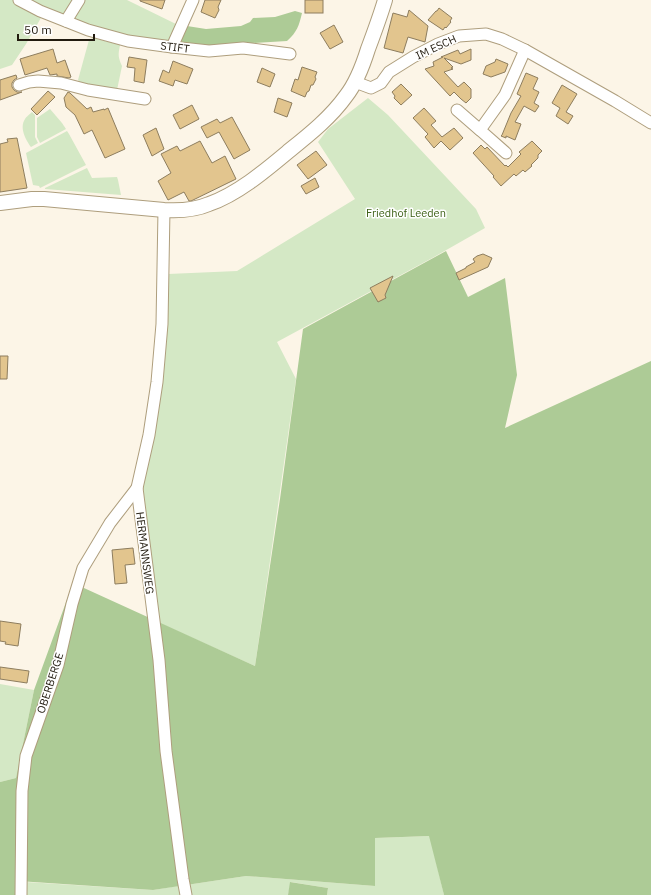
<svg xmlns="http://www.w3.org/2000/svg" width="651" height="895" viewBox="0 0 651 895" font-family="'IBM Plex Sans',sans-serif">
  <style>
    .green { fill: #d4e8c5 }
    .forest { fill: #adcb96 }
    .building { fill: #e2c58e; stroke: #8d7d5e }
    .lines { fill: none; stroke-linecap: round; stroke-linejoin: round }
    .minor-casing { stroke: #ae9e7d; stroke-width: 13 }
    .major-casing { stroke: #ae9e7d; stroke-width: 16 }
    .minor { stroke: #fff; stroke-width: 11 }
    .major { stroke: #fff; stroke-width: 14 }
    .labels { text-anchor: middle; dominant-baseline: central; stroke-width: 3; stroke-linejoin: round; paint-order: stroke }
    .street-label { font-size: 11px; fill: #221b0f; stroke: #fff }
    .park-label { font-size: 11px; fill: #3d6116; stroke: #fff }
  </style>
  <rect width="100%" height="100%" fill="#fcf5e7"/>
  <g class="green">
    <path d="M 0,0 L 127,0 L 178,25 L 170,44 L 128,38 L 89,27 L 46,9 L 26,44 L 12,65 L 0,69 Z"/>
    <path d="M 93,38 L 120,45 C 118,55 118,57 122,66 L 117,90 L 82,85 L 78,80 L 89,40 Z"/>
    <path d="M 368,98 L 388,115 L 476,209 L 485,228 L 434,257 L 277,342 L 296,379 L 255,666 L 157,622 L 143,488 L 163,380 L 168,274 L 237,271 L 355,199 L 318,142 L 328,129 Z"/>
    <path d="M 50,109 L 62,123 L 66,129 L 40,143 L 37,137 L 37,118 Z"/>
    <path d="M 32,112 L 35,115 L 35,137 L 38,143 L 31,147 C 26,140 19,128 25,119 C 26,117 30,114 32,112 Z"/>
    <path d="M 67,131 L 69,134 L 86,165 L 40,188 L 39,186 L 33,185 L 26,153 Z"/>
    <path d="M 87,168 L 92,178 L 117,177 L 118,180 L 121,195 L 45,189 L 45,188 Z"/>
    <path d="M 0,684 L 34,690 L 16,778 L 0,782 Z"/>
    <path d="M 430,836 L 444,895 L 327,895 L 328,888 L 291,882 L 288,895 L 189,895 L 186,885 L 246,876 L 375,886 L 375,838 Z"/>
    <path d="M 26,882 L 153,890 L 178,886 L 180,895 L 27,895 Z"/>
  </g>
  <g class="forest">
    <path d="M 295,11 L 302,13 C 299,26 297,32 287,41 L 203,46 L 182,43 L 181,41 L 187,26 L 206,29 L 241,26 L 250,22 L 253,18 L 275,17 Z"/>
    <path d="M 446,251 L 468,297 L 505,278 L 517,375 L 505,428 L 651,361 L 651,895 L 444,895 L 429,836 L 375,838 L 375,886 L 246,876 L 153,890 L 18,881 L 18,895 L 0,895 L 0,782 L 16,778 L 34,690 L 73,583 L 255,666 L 280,499 L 303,329 Z"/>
    <path d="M 290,882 L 328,888 L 327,895 L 288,895 Z"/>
  </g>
  <g class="building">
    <path d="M 140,0 L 165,0 L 162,9 L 140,1 Z"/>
    <path d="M 205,0 L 221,0 L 218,7 L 219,10 L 215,18 L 201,12 Z"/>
    <rect x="305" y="0" width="18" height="13"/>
    <path d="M 439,8 L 452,18 L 450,21 L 451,22 L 446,28 L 445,27 L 443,30 L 428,20 L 436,11 L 437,11 Z"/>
    <path d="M 409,10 L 428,26 L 425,42 L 408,37 L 403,53 L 384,48 L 393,13 L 407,17 Z"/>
    <path d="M 334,25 L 343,42 L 330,49 L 320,33 Z"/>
    <path d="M 53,49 L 57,63 L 65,60 L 71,77 L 69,78 L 57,76 L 57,74 L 50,75 L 47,68 L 25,75 L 20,59 Z"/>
    <path d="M 471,49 L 471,60 L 461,64 L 444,58 L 453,67 L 451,68 L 453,69 L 444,72 L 458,87 L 464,82 L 471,89 L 471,98 L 466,103 L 461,99 L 454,92 L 450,96 L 425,69 L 434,66 L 433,62 L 443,57 L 441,57 L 458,50 L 460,54 Z"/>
    <path d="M 129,57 L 147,60 L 144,83 L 134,81 L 135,68 L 127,67 Z"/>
    <path d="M 496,59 L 508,64 L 505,72 L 491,77 L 483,74 L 486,66 L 495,62 Z"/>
    <path d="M 173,61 L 193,69 L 187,84 L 175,80 L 173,86 L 159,81 L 163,70 L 169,73 Z"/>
    <path d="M 302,67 L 317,72 L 315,77 L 316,79 L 313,85 L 311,85 L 309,91 L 307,92 L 305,97 L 291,91 L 295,79 L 298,80 Z"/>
    <path d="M 262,68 L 275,74 L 270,87 L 257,82 Z"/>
    <path d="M 526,73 L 538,78 L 533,89 L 539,92 L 534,103 L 539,106 L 535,112 L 524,106 L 515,122 L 521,124 L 515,140 L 506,136 L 506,138 L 501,136 L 502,135 L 511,113 L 521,96 L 517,94 Z"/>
    <path d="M 16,75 L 17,78 L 14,80 L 12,83 L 12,87 L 14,90 L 17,92 L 22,92 L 0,100 L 0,80 Z"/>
    <path d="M 401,84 L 412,95 L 401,105 L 394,98 L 395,96 L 392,92 Z"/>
    <path d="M 562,85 L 577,94 L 566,112 L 573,116 L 568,124 L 556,116 L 560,108 L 552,103 Z"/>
    <path d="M 48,91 L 55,97 L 37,115 L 31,109 Z"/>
    <path d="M 68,92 L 70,93 L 87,109 L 91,107 L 93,112 L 104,109 L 104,110 L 108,108 L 125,149 L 105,158 L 92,130 L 84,134 L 75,115 L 66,107 L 64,98 Z"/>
    <path d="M 278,98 L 292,103 L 287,117 L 274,112 Z"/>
    <path d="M 192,105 L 199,119 L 180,129 L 173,115 Z"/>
    <path d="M 424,108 L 436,121 L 431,125 L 442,137 L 454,128 L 463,138 L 450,150 L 441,141 L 434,148 L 425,137 L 428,134 L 413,118 Z"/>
    <path d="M 232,117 L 250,150 L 234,159 L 219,132 L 207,138 L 201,127 L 217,119 L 220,123 Z"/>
    <path d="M 156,128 L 164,149 L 152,156 L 143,135 Z"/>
    <path d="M 17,138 L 27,188 L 0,192 L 0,144 L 8,142 L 7,139 Z"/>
    <path d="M 200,141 L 212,163 L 225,156 L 236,179 L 191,201 L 189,201 L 184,192 L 168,200 L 158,181 L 171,173 L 161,154 L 177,146 L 180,151 Z"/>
    <path d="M 532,141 L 542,151 L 538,155 L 538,158 L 531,165 L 532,166 L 525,172 L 523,170 L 516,176 L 514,174 L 501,186 L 493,177 L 494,176 L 473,153 L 481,145 L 485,149 L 487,147 L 505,166 L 506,165 L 508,167 L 521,154 L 519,152 Z"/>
    <path d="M 316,151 L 327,165 L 308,179 L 297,165 Z"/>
    <path d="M 315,178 L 319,187 L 306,194 L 301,186 Z"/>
    <path d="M 483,254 L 492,258 L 488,267 L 459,280 L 456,273 L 466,268 L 466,267 L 475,262 L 473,259 L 477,256 Z"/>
    <path d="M 393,276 L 385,295 L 386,298 L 378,302 L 370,288 Z"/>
    <path d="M 0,356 L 8,356 L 7,379 L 0,379 Z"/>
    <path d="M 133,548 L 135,564 L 125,565 L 127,583 L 115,584 L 112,550 Z"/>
    <path d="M 0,621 L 21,624 L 18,646 L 5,644 L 6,642 L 0,641 Z"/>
    <path d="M 0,667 L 29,671 L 27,683 L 0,679 Z"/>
  </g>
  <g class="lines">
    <g class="minor-casing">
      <g id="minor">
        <path d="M 19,0 L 40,11 L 88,30 L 128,41 L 172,47 L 209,51 L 243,48 L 290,54"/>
        <path d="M 66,21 L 79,0"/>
        <path d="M 172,47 L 193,0"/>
        <path d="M 355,82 L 371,88 L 381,83 L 389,72 L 413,57 L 438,44 L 459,36 L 486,34 L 502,39 L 525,50 L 615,101 L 651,123"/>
        <path d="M 19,85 L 29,82 L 38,81 L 61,83 L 88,90 L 145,99"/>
        <path d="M 457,110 L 480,130"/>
        <path d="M 506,153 L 480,130 L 505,95 L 525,50"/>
        <path d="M 164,210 L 162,324 L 157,382 L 149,435 L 137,488 L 159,660 L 166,751 L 183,879 L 186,895"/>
        <path d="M 21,895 L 22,791 L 26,756 L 58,665 L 72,604 L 83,568 L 110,523 L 137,488"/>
      </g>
    </g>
    <g class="major-casing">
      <path id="major" d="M 0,203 L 32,199 L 44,199 L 164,210 C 180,211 195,210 209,204 C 238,194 266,170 290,150 C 310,134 331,117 346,96 C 357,82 363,65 368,49 C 374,33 380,17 385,0"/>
    </g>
    <use href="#minor" class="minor"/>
    <use href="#major" class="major"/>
  </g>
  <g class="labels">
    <g class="street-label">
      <text transform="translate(175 47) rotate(7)">STIFT</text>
      <text transform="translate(436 47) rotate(-25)">IM ESCH</text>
      <text transform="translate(145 553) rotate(83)">HERMANNSWEG</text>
      <text transform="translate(50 683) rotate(-72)">OBERBERGE</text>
    </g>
    <g class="park-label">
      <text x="406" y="213">Friedhof Leeden</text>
    </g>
  </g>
  <path d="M18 34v6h76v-6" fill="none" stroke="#221b0f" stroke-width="2"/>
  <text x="24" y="34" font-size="12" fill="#221b0f" stroke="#ffffff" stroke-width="3" paint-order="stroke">50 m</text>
</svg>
